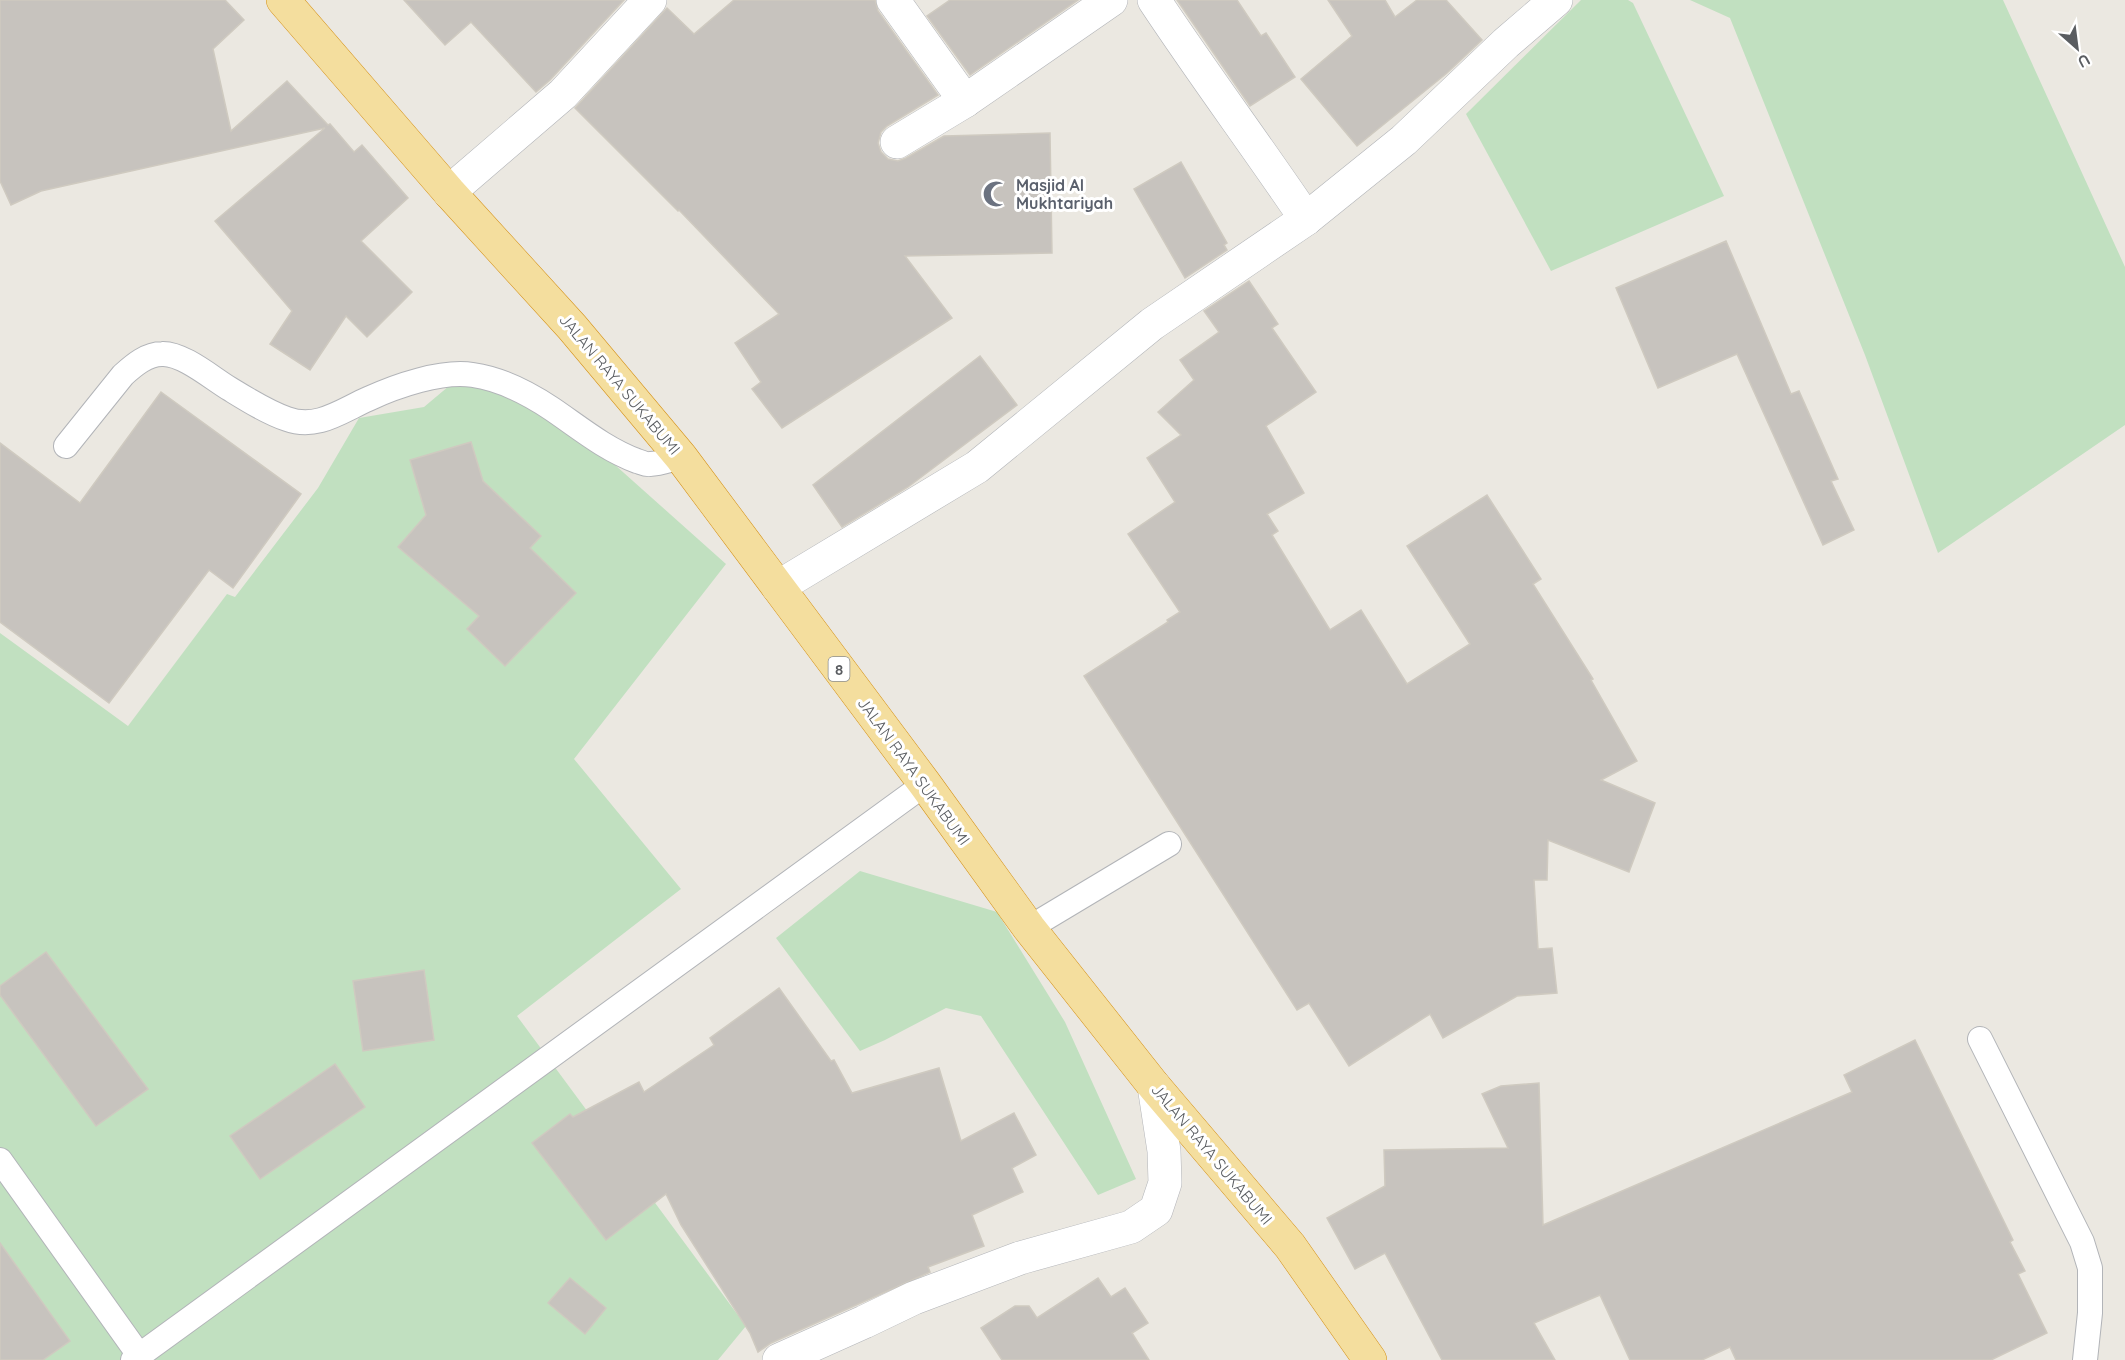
<svg xmlns="http://www.w3.org/2000/svg" width="2125" height="1360" viewBox="0 0 2125 1360" font-family="Quicksand,sans-serif">
  <style>
    .green { fill: #c1e0c0 }
    .building { fill: #c7c3be; stroke: #cfcac0; stroke-width: 1.5 }
    .lines { fill: none; stroke-linecap: round; stroke-linejoin: round }
    .service-casing { stroke: #b2b4b8; stroke-width: 26 }
    .minor-casing { stroke: #b2b4b8; stroke-width: 34 }
    .trunk-casing { stroke: #d59117; stroke-width: 34 }
    .service { stroke: #fff; stroke-width: 24 }
    .minor { stroke: #fff; stroke-width: 33 }
    .trunk { stroke: #f4de9e; stroke-width: 33 }
    .labels { text-anchor: middle; dominant-baseline: central; stroke-width: 6; stroke-linejoin: round; paint-order: stroke }
    .shield { fill: #fff; stroke: #8c8e90; stroke-width: 1.5 }
    .shield-label { font-size: 15px; font-weight: bold; fill: #5a5d61 }
    .worship-label { font-size: 16px; font-weight: bold; fill: #5b616d; stroke: #fff; text-anchor: start }
    .street-label { font-size: 16px; fill: #5a5d61; stroke: #fff }
  </style>
  <rect width="100%" height="100%" fill="#ebe8e1"/>
  <g class="green">
    <path d="M 1581,0 L 1628,0 L 1633,3 L 1724,196 L 1551,271 L 1466,114 Z"/>
    <path d="M 1690,0 L 2003,0 L 2125,267 L 2125,425 L 1938,553 L 1865,355 L 1730,18 Z"/>
    <path d="M 449,386 L 531,390 L 726,564 L 574,759 L 681,889 L 517,1016 L 746,1326 L 718,1360 L 0,1360 L 0,633 L 128,726 L 227,594 L 235,597 L 318,488 L 359,418 L 424,407 Z"/>
    <path d="M 860,871 L 997,912 L 1065,1022 L 1136,1179 L 1098,1195 L 981,1016 L 946,1008 L 885,1040 L 860,1051 L 776,938 Z"/>
  </g>
  <g class="building">
    <path d="M 0,0 L 225,0 L 244,20 L 213,49 L 231,131 L 287,81 L 328,125 L 330,124 L 354,152 L 362,145 L 408,198 L 361,241 L 412,292 L 367,337 L 346,316 L 310,370 L 270,344 L 292,311 L 215,221 L 325,128 L 41,191 L 11,205 L 0,181 Z"/>
    <path d="M 404,0 L 624,0 L 550,80 L 536,92 L 471,22 L 445,45 Z"/>
    <path d="M 734,0 L 875,0 L 878,11 L 938,95 L 887,126 L 881,132 L 878,143 L 881,152 L 888,159 L 898,161 L 906,158 L 944,136 L 1050,133 L 1052,253 L 905,256 L 952,318 L 782,428 L 752,389 L 761,382 L 735,343 L 779,314 L 679,210 L 678,211 L 575,108 L 667,8 L 694,34 Z"/>
    <path d="M 950,0 L 1078,0 L 970,75 L 927,16 Z"/>
    <path d="M 1177,0 L 1237,0 L 1261,36 L 1266,33 L 1295,77 L 1250,106 Z"/>
    <path d="M 1328,0 L 1385,0 L 1395,17 L 1417,0 L 1446,0 L 1482,40 L 1447,73 L 1357,146 L 1301,79 L 1352,36 Z"/>
    <path d="M 1181,162 L 1227,243 L 1224,245 L 1227,250 L 1185,278 L 1134,189 Z"/>
    <path d="M 1726,241 L 1791,394 L 1799,391 L 1838,479 L 1831,481 L 1854,530 L 1823,545 L 1737,354 L 1658,388 L 1616,288 Z"/>
    <path d="M 1249,281 L 1278,324 L 1272,328 L 1316,392 L 1266,426 L 1304,493 L 1267,514 L 1278,531 L 1272,535 L 1330,630 L 1361,610 L 1407,684 L 1470,644 L 1407,546 L 1487,495 L 1541,579 L 1533,584 L 1593,679 L 1591,680 L 1637,761 L 1601,780 L 1655,803 L 1629,872 L 1548,840 L 1547,880 L 1534,880 L 1538,949 L 1552,948 L 1557,993 L 1517,996 L 1443,1038 L 1430,1014 L 1349,1066 L 1309,1003 L 1297,1010 L 1084,676 L 1168,622 L 1167,620 L 1180,612 L 1128,534 L 1175,502 L 1147,458 L 1181,435 L 1158,412 L 1194,380 L 1180,360 L 1219,332 L 1204,311 Z"/>
    <path d="M 980,356 L 1017,405 L 908,487 L 842,527 L 813,485 Z"/>
    <path d="M 161,392 L 301,494 L 233,588 L 209,570 L 109,703 L 0,622 L 0,443 L 80,503 Z"/>
    <path d="M 471,442 L 483,481 L 541,536 L 530,548 L 576,593 L 505,666 L 467,629 L 479,616 L 398,547 L 426,515 L 410,460 Z"/>
    <path d="M 46,952 L 148,1089 L 96,1126 L 0,995 L 0,986 Z"/>
    <path d="M 424,970 L 434,1040 L 363,1051 L 353,981 Z"/>
    <path d="M 779,988 L 831,1061 L 834,1060 L 852,1093 L 939,1068 L 961,1141 L 1014,1113 L 1036,1155 L 1012,1168 L 1023,1192 L 972,1215 L 984,1246 L 928,1267 L 930,1272 L 771,1343 L 758,1352 L 750,1333 L 681,1225 L 666,1194 L 606,1240 L 532,1143 L 570,1114 L 573,1117 L 639,1082 L 644,1092 L 714,1045 L 710,1038 Z"/>
    <path d="M 1915,1040 L 2013,1240 L 2010,1242 L 2025,1271 L 2018,1274 L 2047,1333 L 1991,1360 L 1736,1360 L 1730,1347 L 1702,1360 L 1630,1360 L 1600,1295 L 1534,1323 L 1555,1360 L 1442,1360 L 1385,1253 L 1355,1269 L 1327,1218 L 1385,1186 L 1384,1150 L 1508,1148 L 1482,1094 L 1501,1086 L 1539,1083 L 1543,1225 L 1852,1092 L 1844,1075 Z"/>
    <path d="M 335,1064 L 365,1107 L 260,1179 L 230,1136 Z"/>
    <path d="M 0,1243 L 70,1341 L 43,1360 L 0,1360 Z"/>
    <path d="M 570,1278 L 606,1308 L 585,1334 L 548,1303 Z"/>
    <path d="M 1098,1278 L 1111,1297 L 1125,1288 L 1148,1323 L 1132,1333 L 1149,1360 L 1002,1360 L 981,1328 L 1015,1306 L 1029,1306 L 1037,1318 Z"/>
  </g>
  <g class="lines">
    <g class="service-casing">
      <g id="service">
        <path d="M 66,446 L 123,375 C 134,365 147,354 162,354 C 183,353 213,379 230,389 C 248,400 267,412 287,419 C 317,430 341,411 368,399 C 396,386 442,370 473,375 C 501,379 528,393 552,409 C 580,428 605,449 637,461 C 641,462 646,465 650,464 C 660,464 672,459 681,457"/>
        <path d="M 1029,928 L 1169,844"/>
        <path d="M 1980,1039 L 2082,1242 L 2090,1268 L 2090,1313 L 2085,1360"/>
        <path d="M 0,1160 L 139,1355"/>
        <path d="M 133,1360 L 925,784"/>
      </g>
    </g>
    <g class="minor-casing">
      <g id="minor">
        <path d="M 893,0 L 965,101"/>
        <path d="M 1154,0 C 1203,74 1256,145 1306,219"/>
        <path d="M 897,142 L 965,101 L 1111,0"/>
        <path d="M 449,192 L 563,94 L 650,0"/>
        <path d="M 778,587 L 977,467 L 1152,324 L 1306,219 L 1404,140 L 1506,43 L 1556,0"/>
        <path d="M 779,1360 L 864,1322 L 914,1298 L 1020,1258 L 1131,1227 L 1156,1210 L 1165,1183 L 1164,1151 L 1154,1086"/>
      </g>
    </g>
    <g class="trunk-casing">
      <path id="trunk" d="M 283,0 L 449,192 L 572,327 L 681,457 L 925,784 L 1029,928 L 1154,1086 L 1290,1246 L 1370,1360"/>
    </g>
    <use href="#service" class="service"/>
    <use href="#minor" class="minor"/>
    <use href="#trunk" class="trunk"/>
  </g>
  <defs>
    <g id="mosque-bare" transform="scale(2.07)"><path d="M3.5-4.9A6 6 0 1 0 3.5 4.9A5 5 0 1 1 3.5-4.9Z" fill="#6b7280" stroke="#fff" stroke-width="2.5" paint-order="stroke"/></g>
  </defs>
  <g fill-rule="evenodd">
    <use href="#mosque-bare" x="996" y="194"/>
  </g>
  <g class="labels">
    <rect class="shield" x="828.5" y="657" width="21" height="24" rx="4.5"/>
    <g class="shield-label">
      <text x="839" y="669">8</text>
    </g>
    <g class="worship-label">
      <text x="1016" y="185">Masjid Al<tspan x="1016" dy="18">Mukhtariyah</tspan></text>
    </g>
    <g class="street-label">
      <text transform="translate(620 384) rotate(50)">JALAN RAYA SUKABUMI</text>
      <text transform="translate(914 771) rotate(54)">JALAN RAYA SUKABUMI</text>
      <text transform="translate(1212 1154) rotate(50)">JALAN RAYA SUKABUMI</text>
    </g>
  </g>
  <g transform="translate(2077 48) rotate(152)" stroke="#ffffff" stroke-width="4.5" paint-order="stroke">
  <path d="M0-4.5L10 22L0 15L-10 22Z" fill="#5a5d61"/>
  <text y="-9" font-size="16" font-weight="bold" text-anchor="middle" fill="#5a5d61">U</text>
  </g>
</svg>
